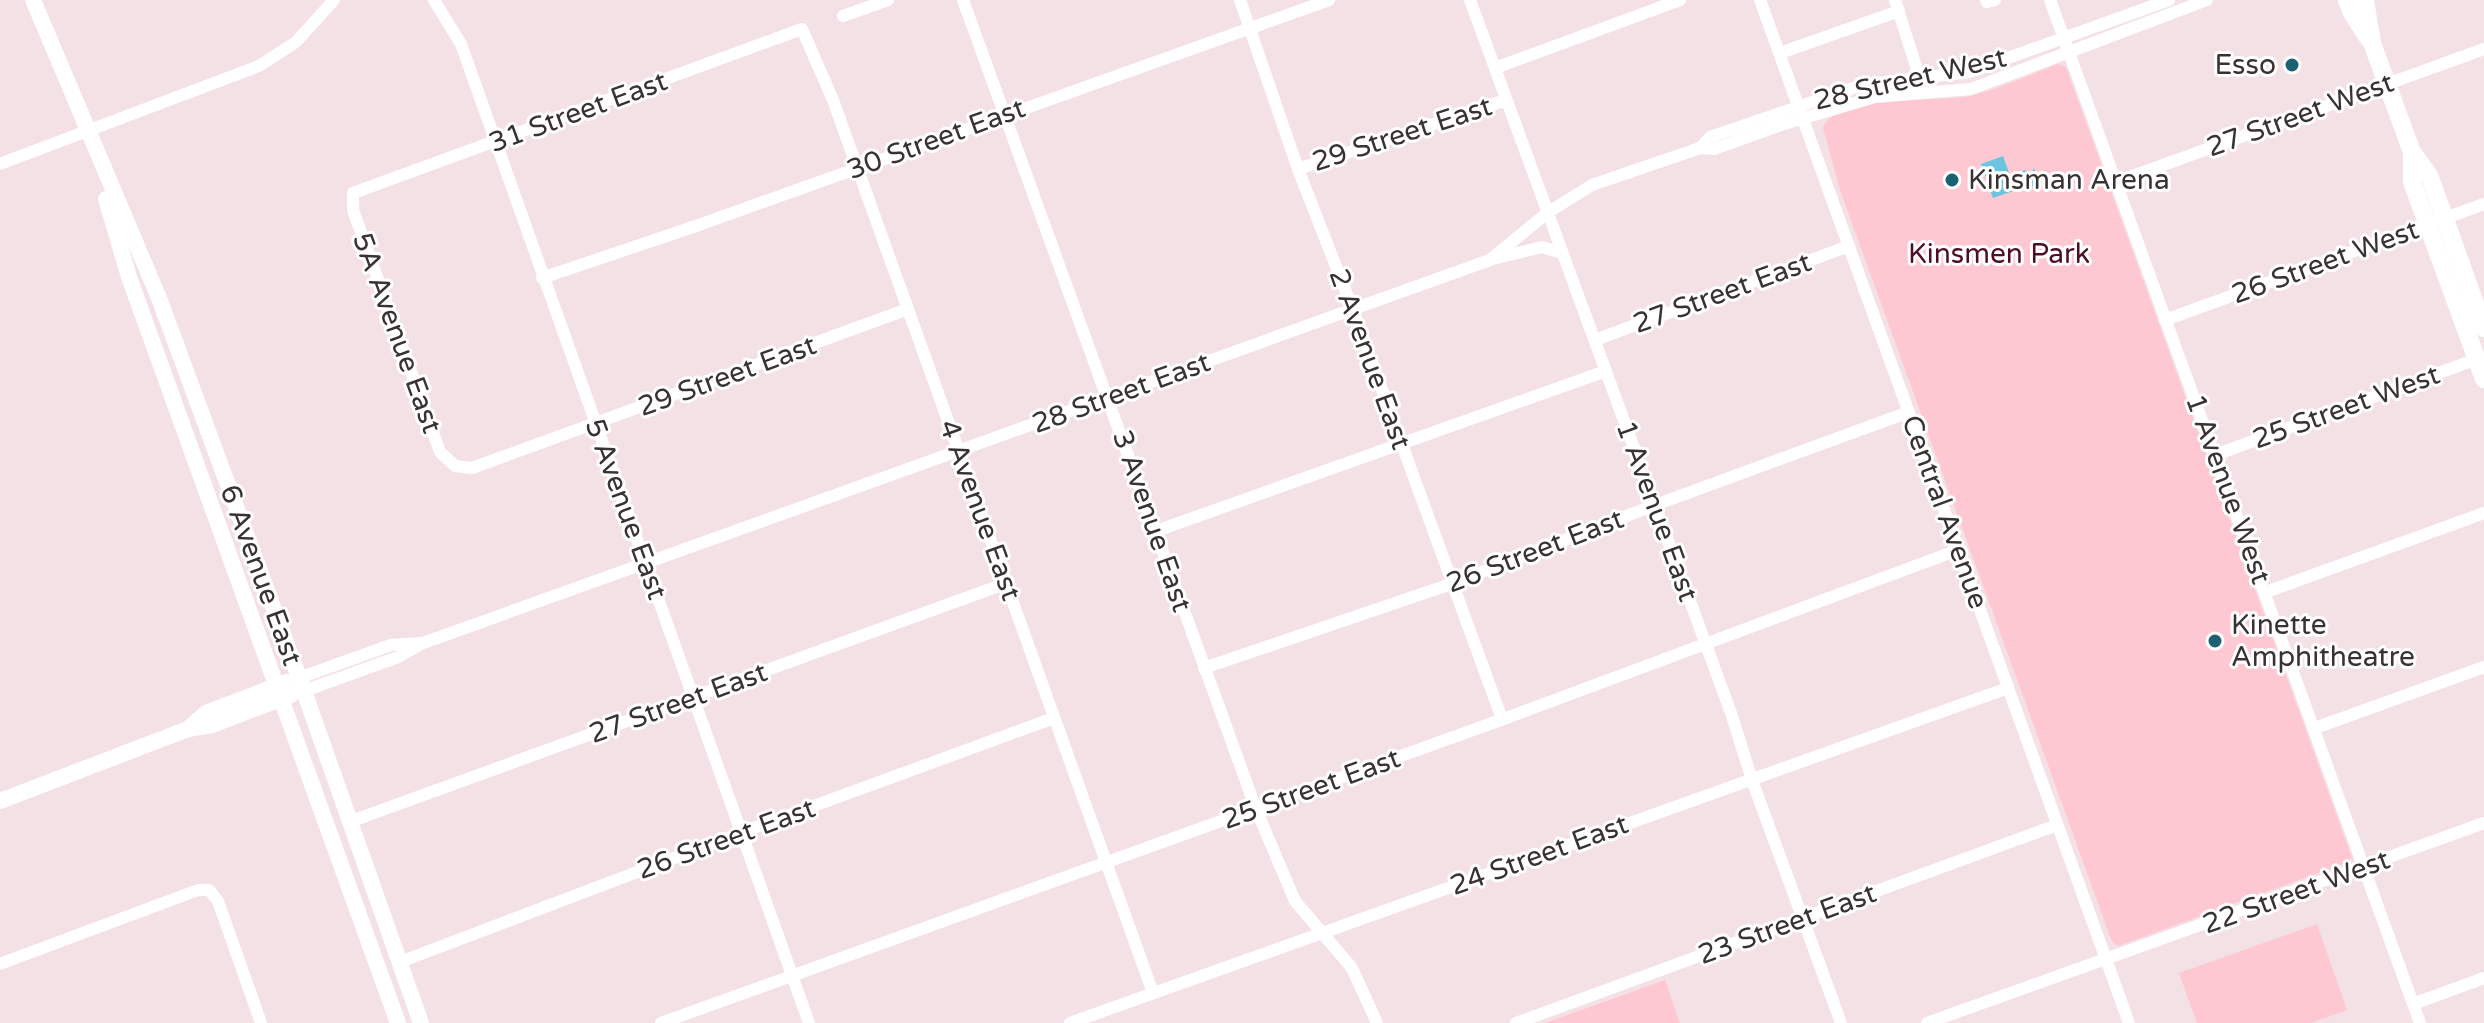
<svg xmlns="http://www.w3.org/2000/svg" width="2484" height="1023" viewBox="0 0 2484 1023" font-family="'Varela Round',sans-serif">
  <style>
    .green { fill: #fec8d3 }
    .water { fill: #6cc5e0 }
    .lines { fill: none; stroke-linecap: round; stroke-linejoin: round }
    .minor { stroke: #fff; stroke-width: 12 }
    .major { stroke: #fff; stroke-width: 16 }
    .highway { stroke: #fff; stroke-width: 18 }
    .poi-dot { fill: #1c6073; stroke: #fff; stroke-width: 3 }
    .labels { text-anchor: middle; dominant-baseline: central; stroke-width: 6; stroke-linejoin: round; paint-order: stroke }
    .poi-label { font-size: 28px; fill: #393233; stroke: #fff; text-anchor: start }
    .street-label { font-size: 28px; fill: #393233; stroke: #fff }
    .park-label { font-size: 28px; fill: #4f0c24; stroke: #fff }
  </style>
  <rect width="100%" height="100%" fill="#f4e1e5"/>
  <g class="green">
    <path d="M 2058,64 L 2066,67 L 2352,858 L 2348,862 L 2118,946 L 2112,942 L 1840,190 L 1823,128 C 1834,94 1940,102 1970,96 C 2000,89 2029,75 2058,64 Z"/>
    <path d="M 2317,924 L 2347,1010 L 2311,1023 L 2197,1023 L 2179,973 Z"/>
    <path d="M 1665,980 L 1680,1023 L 1545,1023 Z"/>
  </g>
  <path class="water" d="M 2003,156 L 2012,181 L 2024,170 L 2032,172 L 2034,168 L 2040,185 L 2016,190 L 1993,198 L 1981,164 Z"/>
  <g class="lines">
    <g class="minor">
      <path d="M 434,0 L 461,44 L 809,1023"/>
      <path d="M 963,0 L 1256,809 L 1295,901 L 1352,968 L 1377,1023"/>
      <path d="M 1240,0 L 1298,169 L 1353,310 L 1502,719"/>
      <path d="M 1470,0 L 1731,713 L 1752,780 L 1841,1023"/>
      <path d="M 1760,0 L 2129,1023"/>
      <path d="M 1895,0 L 1919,76"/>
      <path d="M 1986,0 L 1987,2 L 1995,0"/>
      <path d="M 2050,0 L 2420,1023"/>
      <path d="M 843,16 L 888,0"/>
      <path d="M 1780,53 L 1899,11"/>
      <path d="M 1495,68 L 1680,0"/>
      <path d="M 1700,148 L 1710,137 L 1862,85 L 1969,72 L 2169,0"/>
      <path d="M 0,164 L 259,66 L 296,42 L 334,0"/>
      <path d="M 1298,169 L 1506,100"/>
      <path d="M 2116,182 L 2484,49"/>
      <path d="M 1493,259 L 1542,247 L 1562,253"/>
      <path d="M 542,278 L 696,226 L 1329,0"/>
      <path d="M 908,309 L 472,468 L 455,466 L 440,452 L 353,210 L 353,193 L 802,29 L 833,100 L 1153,993"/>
      <path d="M 2165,320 L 2484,204"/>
      <path d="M 1595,340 L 1849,246"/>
      <path d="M 2215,455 L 2477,359"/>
      <path d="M 1156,531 L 1606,371"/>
      <path d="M 2266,592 L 2484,513"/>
      <path d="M 1204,668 L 1451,584 L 1655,505 L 1909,412"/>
      <path d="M 299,678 L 391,645 L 420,643"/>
      <path d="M 304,691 L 398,657 L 423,643 L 1490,260 L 1547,213 L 1592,185 L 1700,148 L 1714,149 L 1784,124 L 1875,97 L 1971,89 L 2207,0"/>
      <path d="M 2315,728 L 2484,667"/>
      <path d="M 349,822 L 1007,583"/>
      <path d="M 400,962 L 740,833 L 1054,718"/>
      <path d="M 0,964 L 198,890 L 209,890 L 218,901 L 261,1023"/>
      <path d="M 2413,1004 L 2484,978"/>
      <path d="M 661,1023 L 1509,717 L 1958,550"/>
      <path d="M 1070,1023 L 2008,688"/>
      <path d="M 1516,1023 L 2057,825"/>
      <path d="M 1927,1023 L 2484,823"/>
    </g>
    <g class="major">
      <path d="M 33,0 L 159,298 L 304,691 L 421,1023"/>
      <path d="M 106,199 L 129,277 L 398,1023"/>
      <path d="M 189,728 L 206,713 L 287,682"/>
      <path d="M 0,801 L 188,729 L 212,725 L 291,695"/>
    </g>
    <g class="highway">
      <path d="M 2347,0 L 2352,13 L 2368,38"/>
      <path d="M 2365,0 L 2372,43 L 2412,152 L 2429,175 L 2484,328"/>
      <path d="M 2412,152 L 2412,182 L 2484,379"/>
    </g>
  </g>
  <g class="poi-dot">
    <circle cx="2292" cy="65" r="8"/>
    <circle cx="1952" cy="180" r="8"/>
    <circle cx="2215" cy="641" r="8"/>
  </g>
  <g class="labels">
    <g class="poi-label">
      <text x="2276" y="65" text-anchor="end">Esso</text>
      <text x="1968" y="180">Kinsman Arena</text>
      <text x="2231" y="625">Kinette<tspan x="2231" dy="32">Amphitheatre</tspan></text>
    </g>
    <g class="street-label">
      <text transform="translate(1910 79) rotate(-13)">28 Street West</text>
      <text transform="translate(578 112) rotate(-20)">31 Street East</text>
      <text transform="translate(2300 115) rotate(-20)">27 Street West</text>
      <text transform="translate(1402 134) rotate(-18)">29 Street East</text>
      <text transform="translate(936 139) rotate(-20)">30 Street East</text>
      <text transform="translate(2325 262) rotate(-20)">26 Street West</text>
      <text transform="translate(1722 293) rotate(-20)">27 Street East</text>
      <text transform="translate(397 333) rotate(70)">5A Avenue East</text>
      <text transform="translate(1370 359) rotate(70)">2 Avenue East</text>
      <text transform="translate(727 376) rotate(-20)">29 Street East</text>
      <text transform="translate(1121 393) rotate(-20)">28 Street East</text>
      <text transform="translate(2346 407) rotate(-20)">25 Street West</text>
      <text transform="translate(2228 489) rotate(70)">1 Avenue West</text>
      <text transform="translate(626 509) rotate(70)">5 Avenue East</text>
      <text transform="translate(980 510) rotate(70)">4 Avenue East</text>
      <text transform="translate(1657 511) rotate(70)">1 Avenue East</text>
      <text transform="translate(1945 512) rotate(70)">Central Avenue</text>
      <text transform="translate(1152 521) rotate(71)">3 Avenue East</text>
      <text transform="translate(1535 551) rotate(-21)">26 Street East</text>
      <text transform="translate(261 575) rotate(70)">6 Avenue East</text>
      <text transform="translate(678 703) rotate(-20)">27 Street East</text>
      <text transform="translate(1311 789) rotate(-20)">25 Street East</text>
      <text transform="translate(726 839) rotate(-20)">26 Street East</text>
      <text transform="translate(1539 855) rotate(-20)">24 Street East</text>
      <text transform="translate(2296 892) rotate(-20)">22 Street West</text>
      <text transform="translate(1787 924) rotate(-20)">23 Street East</text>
    </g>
    <g class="park-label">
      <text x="1999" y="254">Kinsmen Park</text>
    </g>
  </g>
</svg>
